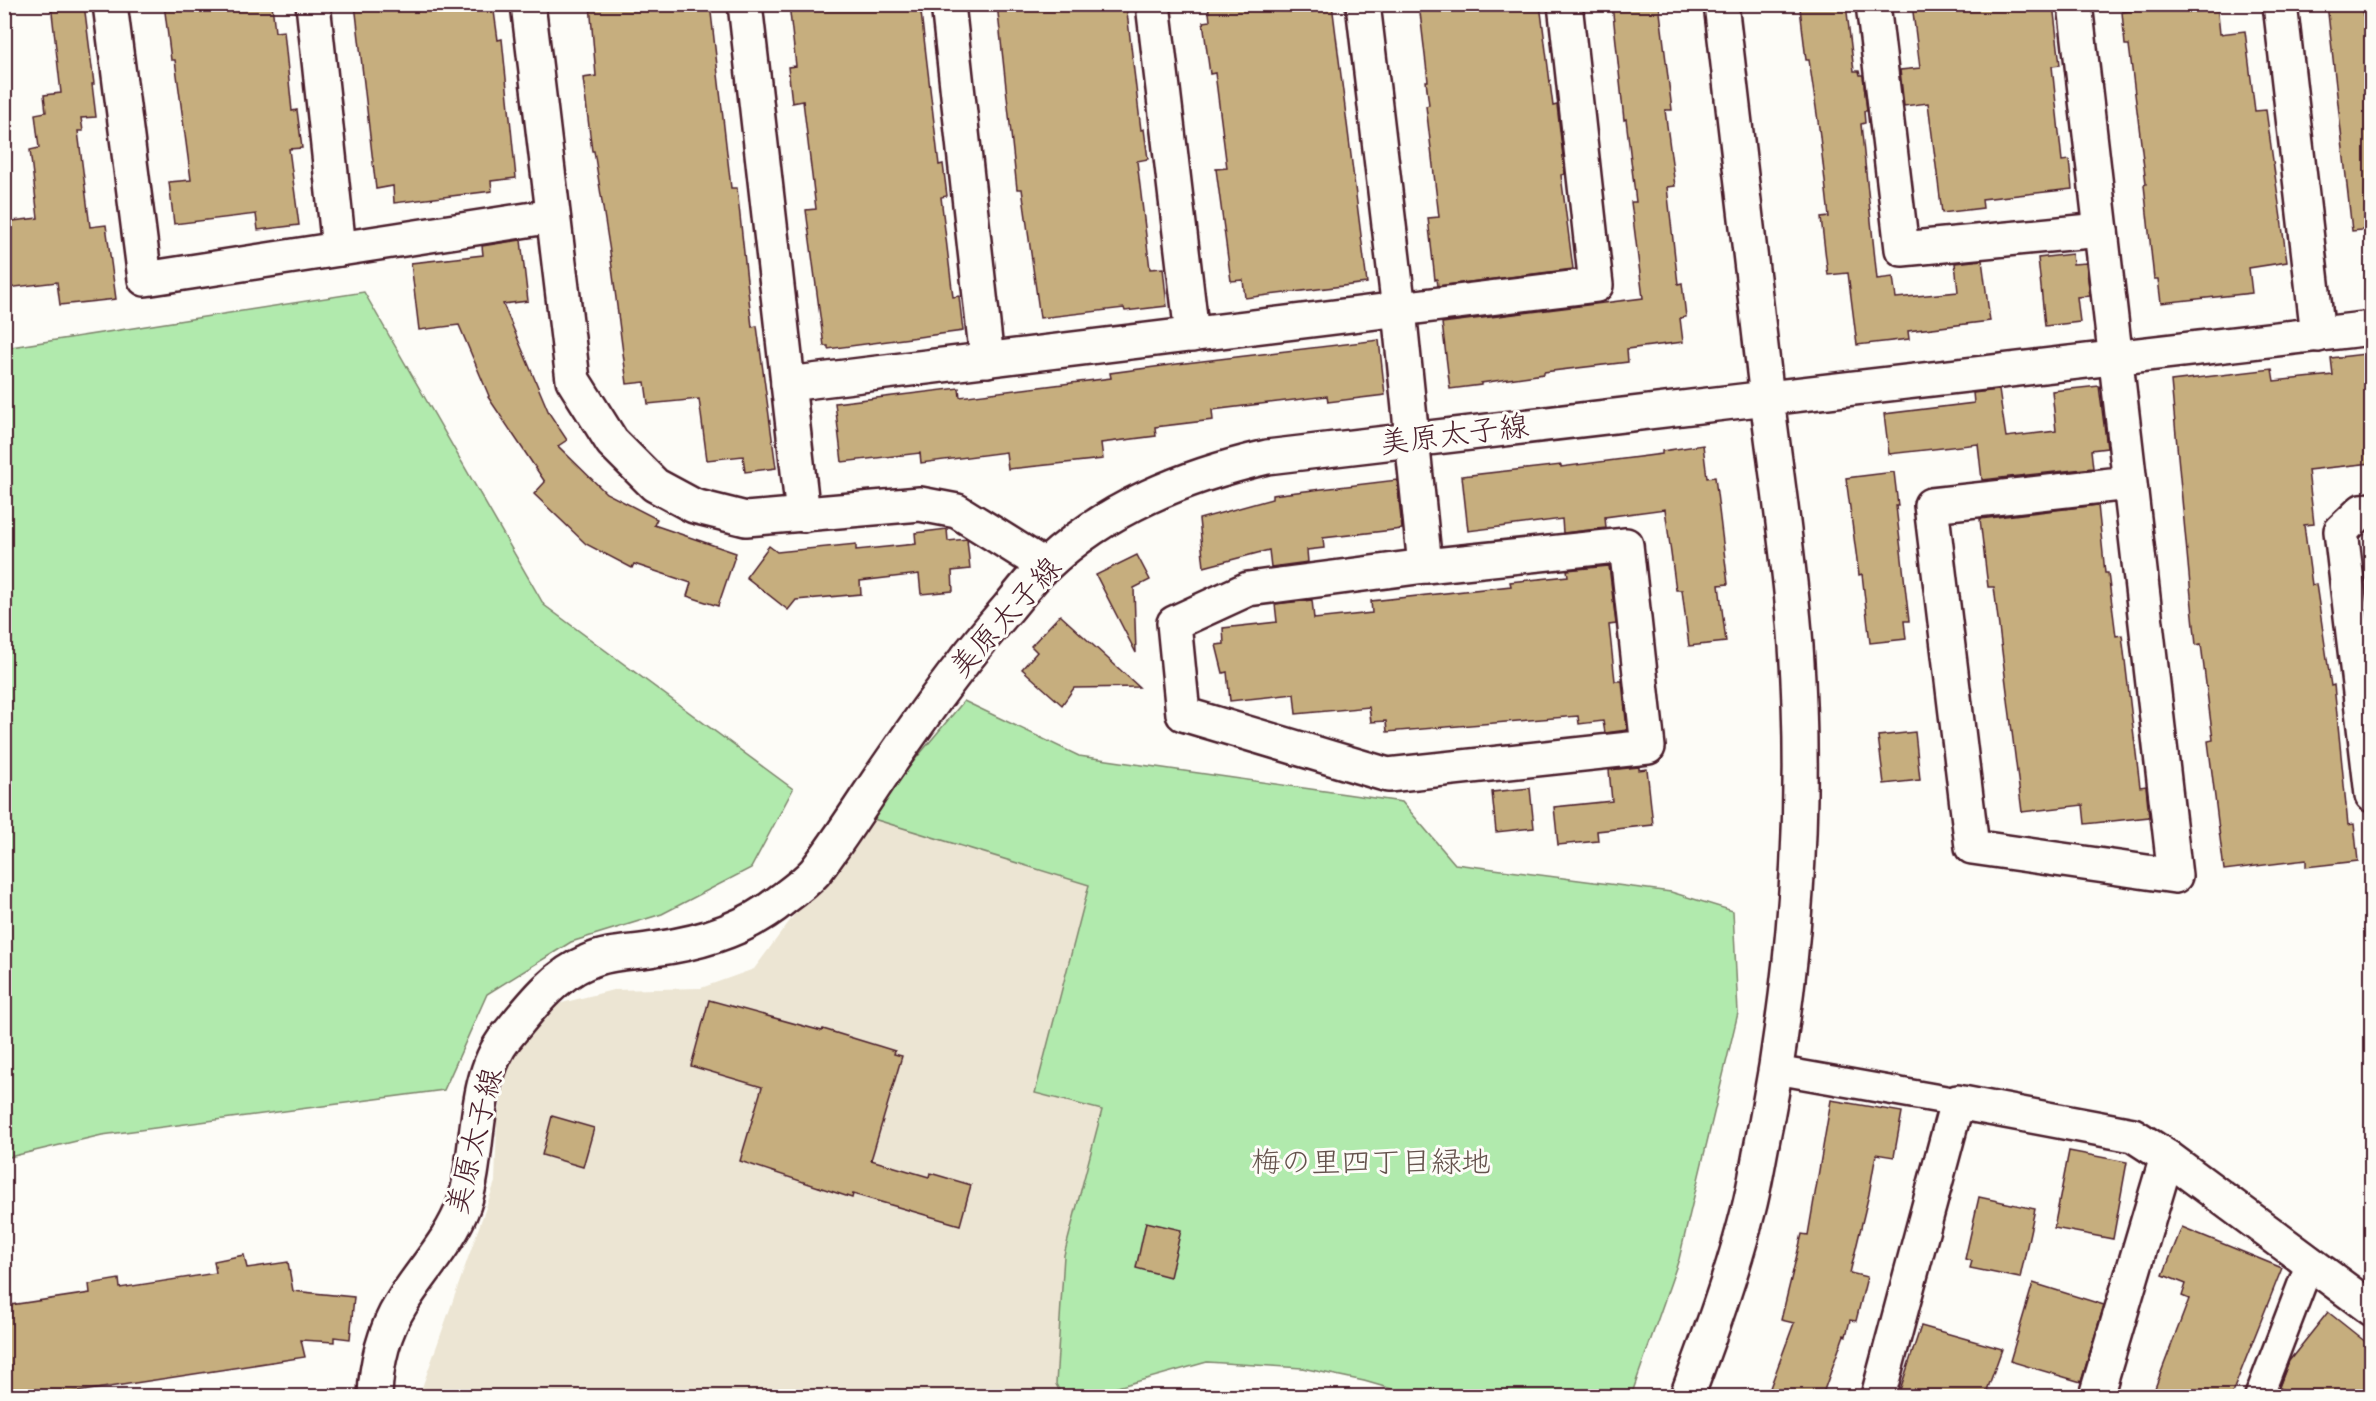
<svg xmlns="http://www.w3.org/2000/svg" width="2376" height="1401" viewBox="0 0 2376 1401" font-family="Caveat,'Klee One',sans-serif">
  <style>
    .built { fill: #ece5d3 }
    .green { fill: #b1eaad; stroke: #7e846c; stroke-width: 1.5 }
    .building { fill: #c6ae7e; stroke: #4a1f2b; stroke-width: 1.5 }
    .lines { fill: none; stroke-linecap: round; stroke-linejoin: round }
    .pedestrian-casing { stroke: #4a1f2b; stroke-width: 32 }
    .minor-casing { stroke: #4a1f2b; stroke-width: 38 }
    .tertiary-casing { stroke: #4a1f2b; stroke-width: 38 }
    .primary-casing { stroke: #4a1f2b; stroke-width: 38 }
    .pedestrian { stroke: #fdfcf7; stroke-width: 27 }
    .minor { stroke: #fdfcf7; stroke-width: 33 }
    .tertiary { stroke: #fdfcf7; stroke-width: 33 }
    .primary { stroke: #fdfcf7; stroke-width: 33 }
    .labels { text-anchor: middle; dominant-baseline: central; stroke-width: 6; stroke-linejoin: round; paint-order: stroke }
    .street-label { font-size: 30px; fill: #4a1f2b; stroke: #fdfcf7 }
    .park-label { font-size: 30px; fill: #64524c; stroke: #fdfcf7 }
  </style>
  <rect width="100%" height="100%" fill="#fdfcf7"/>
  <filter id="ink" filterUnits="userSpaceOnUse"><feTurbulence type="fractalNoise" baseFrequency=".0167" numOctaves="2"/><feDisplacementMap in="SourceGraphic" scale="12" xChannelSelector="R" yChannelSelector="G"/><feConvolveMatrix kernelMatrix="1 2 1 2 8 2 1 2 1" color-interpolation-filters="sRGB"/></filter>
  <g filter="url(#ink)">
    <path class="built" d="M 867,817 L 1089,884 L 1035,1093 L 1102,1110 L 1064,1255 L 1056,1383 L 1062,1396 L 419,1396 L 495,1182 L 497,1121 L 509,1063 L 550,1006 L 613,990 L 701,988 L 754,969 Z"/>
    <g class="green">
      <path d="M 364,292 L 544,605 L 793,789 L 751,868 L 662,914 L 571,942 L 487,994 L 444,1090 L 102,1135 L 5,1158 L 5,348 Z"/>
      <path d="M 964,701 L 1079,756 L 1402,802 L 1455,864 L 1671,892 L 1733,911 L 1738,1013 L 1679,1259 L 1631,1396 L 1416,1396 L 1364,1381 L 1302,1368 L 1207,1362 L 1103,1391 L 1102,1396 L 1062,1396 L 1056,1384 L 1064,1255 L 1102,1110 L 1035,1093 L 1089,885 L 867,817 Z"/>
    </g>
    <g class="building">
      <path d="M 51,4 L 84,4 L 94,84 L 92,84 L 96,117 L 81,118 L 83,131 L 78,131 L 90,227 L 106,225 L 116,299 L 60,305 L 57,282 L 7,288 L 4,264 L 4,222 L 38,218 L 30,150 L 39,148 L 35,114 L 46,112 L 44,95 L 61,93 Z"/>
      <path d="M 164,4 L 272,4 L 275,32 L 284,31 L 292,111 L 297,110 L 302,148 L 289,149 L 299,225 L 258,230 L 256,214 L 174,224 L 169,182 L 191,180 L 175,60 L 171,60 Z"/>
      <path d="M 355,4 L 493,4 L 498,40 L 502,39 L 516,178 L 491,181 L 492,191 L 394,203 L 393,186 L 376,189 Z"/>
      <path d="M 590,4 L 710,4 L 731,188 L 737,188 L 752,327 L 757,326 L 776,468 L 745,472 L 743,456 L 707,460 L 699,399 L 648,404 L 645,382 L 627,384 L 610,252 L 594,151 L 592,151 L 583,78 L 596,76 Z"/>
      <path d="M 789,4 L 920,4 L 939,165 L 943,164 L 947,196 L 941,197 L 953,297 L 959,296 L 963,331 L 828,349 L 828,346 L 824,346 L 806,210 L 816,209 L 803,101 L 792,103 L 788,67 L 796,66 Z"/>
      <path d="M 997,4 L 1126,4 L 1141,130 L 1144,129 L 1148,159 L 1137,161 L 1150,269 L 1163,268 L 1167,306 L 1125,311 L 1124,308 L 1040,318 L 1022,189 L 1017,189 Z"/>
      <path d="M 1208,4 L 1332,4 L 1367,283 L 1245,298 L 1243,280 L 1231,281 L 1216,169 L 1227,168 L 1215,73 L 1210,74 L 1203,22 L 1210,21 Z"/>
      <path d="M 1419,4 L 1540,4 L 1553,106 L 1557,105 L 1565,174 L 1561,175 L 1573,269 L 1438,286 L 1437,279 L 1435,280 L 1428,218 L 1439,217 L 1426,106 L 1429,105 L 1426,81 L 1428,81 Z"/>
      <path d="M 1612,4 L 1659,4 L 1672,110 L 1665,110 L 1675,186 L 1667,187 L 1678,284 L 1682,283 L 1686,317 L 1680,318 L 1683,342 L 1627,349 L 1628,362 L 1544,372 L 1544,374 L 1481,383 L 1481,385 L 1450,389 L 1442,323 L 1643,298 L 1631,202 L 1636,202 L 1626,119 L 1624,120 Z"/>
      <path d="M 1828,4 L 1846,4 L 1854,71 L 1859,71 L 1860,75 L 1863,75 L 1867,111 L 1864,111 L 1865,123 L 1861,124 L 1877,279 L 1893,277 L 1896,298 L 1958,292 L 1955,263 L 1982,260 L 1990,321 L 1908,331 L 1909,339 L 1857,345 L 1848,273 L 1828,275 L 1821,218 L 1829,217 L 1819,128 L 1809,60 L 1806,60 L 1800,8 Z"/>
      <path d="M 1912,4 L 2053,4 L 2060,65 L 2052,66 L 2062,161 L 2069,160 L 2072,189 L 1982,199 L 1983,208 L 1942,213 L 1928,103 L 1904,106 L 1900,70 L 1920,68 Z"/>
      <path d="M 2185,4 L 2217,4 L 2220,34 L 2245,31 L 2255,111 L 2266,110 L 2287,262 L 2249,268 L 2252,293 L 2161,303 L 2158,279 L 2154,279 L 2144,185 L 2146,184 L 2129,45 L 2125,45 L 2122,12 Z"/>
      <path d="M 2327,4 L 2362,4 L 2363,15 L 2372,13 L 2372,229 L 2352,231 Z"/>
      <path d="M 521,240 L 528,301 L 503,304 L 549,413 L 567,440 L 558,446 L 606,493 L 657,519 L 654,525 L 736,553 L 718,606 L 687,596 L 691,583 L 634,564 L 632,568 L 586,544 L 534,494 L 545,482 L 488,397 L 489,396 L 459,325 L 419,330 L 411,263 L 483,255 L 482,246 Z"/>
      <path d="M 2072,254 L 2073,264 L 2086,263 L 2090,296 L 2077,297 L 2080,322 L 2045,326 L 2038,258 Z"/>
      <path d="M 1379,340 L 1385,395 L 1328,402 L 1327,396 L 1212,410 L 1213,420 L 1155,427 L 1156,436 L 1101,443 L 1103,459 L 1008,469 L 1006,452 L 921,463 L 920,453 L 842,462 L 835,403 L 959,388 L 960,397 L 1111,378 L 1110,373 L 1177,364 Z"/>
      <path d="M 2365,354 L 2372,407 L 2372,463 L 2308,470 L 2314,524 L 2304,525 L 2312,585 L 2316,584 L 2331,686 L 2334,685 L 2348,825 L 2354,824 L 2358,861 L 2306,867 L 2306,860 L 2224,870 L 2208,741 L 2213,740 L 2201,644 L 2196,645 L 2191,596 L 2171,381 L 2272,369 L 2274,381 L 2333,375 L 2331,358 Z"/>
      <path d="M 2099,386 L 2107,448 L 2091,450 L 2093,468 L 1982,480 L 1978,444 L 1889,454 L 1884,414 L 1974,403 L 1973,393 L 1999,390 L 2006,437 L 2056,431 L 2052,391 Z"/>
      <path d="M 1703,445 L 1707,478 L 1715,477 L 1728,584 L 1719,585 L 1726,642 L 1689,646 L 1682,590 L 1676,590 L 1665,509 L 1605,517 L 1606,528 L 1563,533 L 1562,519 L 1468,531 L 1462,476 L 1561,465 L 1561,467 L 1662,454 L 1662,451 Z"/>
      <path d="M 1894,472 L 1898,506 L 1896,506 L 1909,621 L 1904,621 L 1906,639 L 1870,643 L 1862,574 L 1859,575 L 1846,478 Z"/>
      <path d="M 1397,480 L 1402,529 L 1323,538 L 1324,548 L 1307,550 L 1308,562 L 1271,567 L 1269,550 L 1204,567 L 1199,519 L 1272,499 L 1272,495 Z"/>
      <path d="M 2098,505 L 2105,573 L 2108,573 L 2116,636 L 2122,635 L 2140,787 L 2146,786 L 2149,817 L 2085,824 L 2083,805 L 2022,812 L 1994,587 L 1988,587 L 1980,519 Z"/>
      <path d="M 947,529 L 948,541 L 967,539 L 970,569 L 952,571 L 953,591 L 921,594 L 919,574 L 860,581 L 861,594 L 796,600 L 788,610 L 746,577 L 769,546 L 777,552 L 856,544 L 856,550 L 916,544 L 915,533 Z"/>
      <path d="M 1137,555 L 1150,580 L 1134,588 L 1136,653 L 1096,575 Z"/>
      <path d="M 1609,566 L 1616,624 L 1609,625 L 1615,681 L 1622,681 L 1627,730 L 1605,733 L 1603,721 L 1579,724 L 1578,716 L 1387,732 L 1386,721 L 1371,722 L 1369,707 L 1296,714 L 1294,694 L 1230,701 L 1227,672 L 1223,673 L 1216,645 L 1224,644 L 1223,628 L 1277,622 L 1275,604 L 1312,600 L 1314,619 L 1372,613 L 1371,601 L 1511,586 L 1510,582 L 1568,576 L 1567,570 Z"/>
      <path d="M 1060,615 L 1139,687 L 1074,688 L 1062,705 L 1022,669 L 1037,652 L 1031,646 Z"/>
      <path d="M 1915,732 L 1920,780 L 1884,784 L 1878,736 Z"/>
      <path d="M 1639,767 L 1639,770 L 1647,769 L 1653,825 L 1597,831 L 1598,841 L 1558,845 L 1554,807 L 1612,801 L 1609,770 Z"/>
      <path d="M 1530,788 L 1534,828 L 1496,832 L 1492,792 Z"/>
      <path d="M 709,1000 L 822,1031 L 823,1029 L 895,1051 L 894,1054 L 902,1056 L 871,1160 L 929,1177 L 930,1173 L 971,1185 L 960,1225 L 853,1194 L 852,1198 L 740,1161 L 762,1087 L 691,1066 Z"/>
      <path d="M 1831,1100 L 1902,1112 L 1894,1157 L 1876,1154 L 1869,1194 L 1850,1273 L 1867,1277 L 1856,1321 L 1850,1320 L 1846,1336 L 1844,1335 L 1822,1396 L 1767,1396 L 1794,1323 L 1781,1320 L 1802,1234 L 1808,1235 Z"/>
      <path d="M 552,1116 L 594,1128 L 583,1167 L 542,1155 Z"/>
      <path d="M 2069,1151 L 2127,1162 L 2113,1239 L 2054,1228 Z"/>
      <path d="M 1979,1197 L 2035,1209 L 2020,1278 L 1970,1268 L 1972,1261 L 1965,1259 Z"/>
      <path d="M 1146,1222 L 1181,1230 L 1170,1277 L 1136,1268 Z"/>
      <path d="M 2182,1227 L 2282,1268 L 2231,1396 L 2152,1396 L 2189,1299 L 2182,1296 L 2186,1284 L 2163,1275 Z"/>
      <path d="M 244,1255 L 247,1268 L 288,1262 L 293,1291 L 354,1297 L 350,1339 L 334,1337 L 334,1342 L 301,1340 L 305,1357 L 50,1396 L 4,1396 L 4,1306 L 90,1293 L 89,1284 L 119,1279 L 120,1288 L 216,1273 L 214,1261 Z"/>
      <path d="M 2033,1283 L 2104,1305 L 2081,1382 L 2010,1361 Z"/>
      <path d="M 2328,1312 L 2372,1347 L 2372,1396 L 2292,1396 L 2279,1387 L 2289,1361 Z"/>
      <path d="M 1921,1326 L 2002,1349 L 1985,1396 L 1898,1396 Z"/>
    </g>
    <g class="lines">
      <g class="pedestrian-casing">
        <g id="pedestrian">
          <path d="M 1776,1070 L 1957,1102"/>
          <path d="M 2259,1396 L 2310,1263"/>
        </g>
      </g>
      <g class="minor-casing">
        <g id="minor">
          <path d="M 110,4 L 145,279 L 553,216"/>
          <path d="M 313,4 L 339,249"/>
          <path d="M 745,4 L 803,515"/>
          <path d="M 948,4 L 987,360"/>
          <path d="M 1153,4 L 1192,335"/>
          <path d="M 1363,4 L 1399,310 L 1425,566"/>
          <path d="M 1873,4 L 1902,249 L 2101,230"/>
          <path d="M 2075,4 L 2175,876 L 1972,847 L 1931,505 L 2129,483"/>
          <path d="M 2280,4 L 2318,335"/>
          <path d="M 788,384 L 1596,285 L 1565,4"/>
          <path d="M 2372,510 L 2362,511 L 2341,531 L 2372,795"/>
          <path d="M 1626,545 L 1648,747 L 1388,775 L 1183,714 L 1174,623 L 1248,589 L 1425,566 Z"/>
          <path d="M 1878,1396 L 1957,1102 L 2133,1135 L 2167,1157 L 2372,1309"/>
          <path d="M 2096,1396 L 2167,1157"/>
        </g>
      </g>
      <g class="tertiary-casing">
        <g id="tertiary">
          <path d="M 528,4 L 573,380 L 612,442 L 655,485 L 694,506 L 746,519 L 920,504 L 957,511 L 1045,566"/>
          <path d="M 1687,1396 C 1710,1335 1733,1272 1749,1208 C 1756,1180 1760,1151 1766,1123 C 1796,966 1807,806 1796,646 C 1790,563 1777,480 1767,398 L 2372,328"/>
        </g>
      </g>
      <g class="primary-casing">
        <path id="primary" d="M 375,1396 C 376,1365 384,1331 401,1304 C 421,1271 451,1241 464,1204 C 481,1152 471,1081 506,1037 C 529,1009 553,976 587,962 C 608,952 633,953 655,949 C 700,943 748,928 783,899 C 794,891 806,882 815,872 C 842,837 865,799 890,763 C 927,709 965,657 1008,608 C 1020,594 1031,578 1045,566 C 1107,507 1186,476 1267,457 L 1767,398 L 1721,4"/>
      </g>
      <use href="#pedestrian" class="pedestrian"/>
      <use href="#minor" class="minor"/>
      <use href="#tertiary" class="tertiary"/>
      <use href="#primary" class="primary"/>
    </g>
  </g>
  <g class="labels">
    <g class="street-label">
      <text transform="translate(1454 434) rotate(-7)">美原太子線</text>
      <text transform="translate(1005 617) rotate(-48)">美原太子線</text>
      <text transform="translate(474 1141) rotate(-76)">美原太子線</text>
    </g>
    <g class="park-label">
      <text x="1371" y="1162">梅の里四丁目緑地</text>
    </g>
  </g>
  <rect width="2376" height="1401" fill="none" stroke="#fdfcf7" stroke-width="24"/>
  <rect x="12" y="12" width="2352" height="1377" fill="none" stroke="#4a1f2b" stroke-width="2" filter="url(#ink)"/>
</svg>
